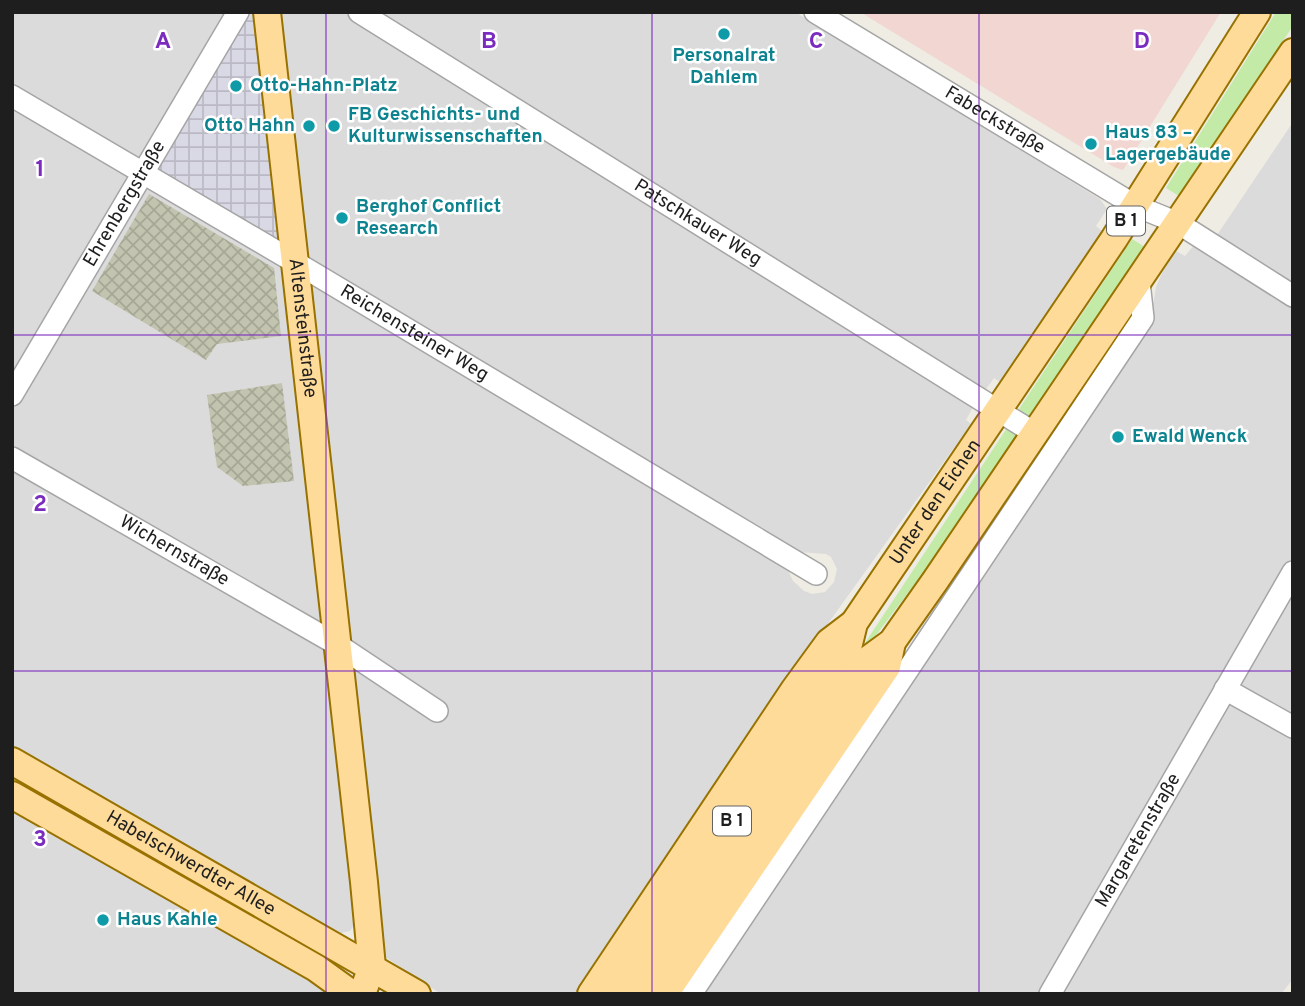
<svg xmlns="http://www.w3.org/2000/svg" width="1305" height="1006" viewBox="0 0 1305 1006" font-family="Overpass,sans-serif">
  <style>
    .residential { fill: #dcdbdb }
    .commercial { fill: #f1d6d2 }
    .construction { fill: url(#construction-cross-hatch) }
    .grass { fill: #c3eba7 }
    .plaza { fill: url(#plaza-grid) }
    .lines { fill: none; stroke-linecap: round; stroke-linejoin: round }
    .minor-casing { stroke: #a5a5a5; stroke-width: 24 }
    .major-casing { stroke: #987200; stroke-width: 30 }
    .minor { stroke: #fff; stroke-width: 21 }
    .major { stroke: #ffdb99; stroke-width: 26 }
    .grid { fill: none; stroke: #7b2cbf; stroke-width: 2; stroke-opacity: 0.55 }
    .culture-dot { fill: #0f9aa8; stroke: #fff; stroke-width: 2.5 }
    .labels { text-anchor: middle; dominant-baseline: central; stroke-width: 5; stroke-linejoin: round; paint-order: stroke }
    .shield { fill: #fff; stroke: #626262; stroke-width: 2 }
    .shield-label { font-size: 18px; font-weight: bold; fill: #1e1e1e }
    .culture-label { font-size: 19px; font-weight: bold; fill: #0d838f; stroke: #fff; text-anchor: start }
    .street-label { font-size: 19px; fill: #1e1e1e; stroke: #fff }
    .grid-label { font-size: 23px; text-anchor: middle; font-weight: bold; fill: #7b2cbf; stroke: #fff; stroke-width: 5; stroke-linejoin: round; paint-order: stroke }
  </style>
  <defs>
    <pattern id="construction-cross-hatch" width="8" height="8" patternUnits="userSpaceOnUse" patternTransform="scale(1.75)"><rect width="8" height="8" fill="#c2c4af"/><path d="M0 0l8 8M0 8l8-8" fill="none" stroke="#a6a896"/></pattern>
    <pattern id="plaza-grid" width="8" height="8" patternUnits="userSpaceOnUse" patternTransform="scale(1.75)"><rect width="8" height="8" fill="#d9d8e5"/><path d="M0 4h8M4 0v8" fill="none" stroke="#bab9c4"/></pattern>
  </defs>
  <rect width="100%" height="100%" fill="#efece3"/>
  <g class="residential">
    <path d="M 12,12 L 231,12 L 143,161 L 12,87 Z"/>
    <path d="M 277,12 L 343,12 L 973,407 L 966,420 L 971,424 L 784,685 L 576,994 L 441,994 L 385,957 L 354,671 L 357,671 L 436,723 L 447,707 L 350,643 L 311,287 L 315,286 L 787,568 L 793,581 L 804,591 L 812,594 L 825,592 L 834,582 L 837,569 L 831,557 L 826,554 L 798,552 L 304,256 Z"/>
    <path d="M 379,12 L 795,12 L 1100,199 L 1107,209 L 1096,226 L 1102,231 L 1000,382 L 994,378 L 986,389 L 980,389 Z"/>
    <path d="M 12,104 L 131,174 L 12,380 Z"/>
    <path d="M 1293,122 L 1293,287 L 1215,238 Z"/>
    <path d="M 144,186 L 281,266 L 283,274 L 285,274 L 324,621 L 321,622 L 321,626 L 12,450 L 12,408 Z"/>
    <path d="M 1195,244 L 1293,304 L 1293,557 L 1042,994 L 698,994 L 1151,318 L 1156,287 L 1162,273 L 1176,251 L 1185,256 Z"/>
    <path d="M 12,466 L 323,647 L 325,655 L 328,655 L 357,915 L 354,916 L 355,924 L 350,931 L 337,934 L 12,750 Z"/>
    <path d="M 1293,585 L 1293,722 L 1240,691 L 1237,681 Z"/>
    <path d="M 1227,701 L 1293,735 L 1293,979 L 1281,994 L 1059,994 Z"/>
    <path d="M 12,803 L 167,891 L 330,994 L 12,994 Z"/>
  </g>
  <path class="commercial" d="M 860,12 L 1221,12 L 1123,170 L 1114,167 Z"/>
  <g class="construction">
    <path d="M 149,194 L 274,268 L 281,336 L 217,344 L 206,360 L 92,291 Z"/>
    <path d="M 282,383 L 294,481 L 243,486 L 217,467 L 207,395 Z"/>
  </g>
  <g class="grass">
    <path d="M 1276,12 L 1293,12 L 1293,26 L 1179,196 L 1166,188 Z"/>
    <path d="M 1132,239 L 1145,247 L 1031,416 L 1028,417 L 1019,409 Z"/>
    <path d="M 1007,428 L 1016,434 L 1017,437 L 949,539 L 832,693 Z"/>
    <path d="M 12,770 L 326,950 L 322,961 L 12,788 Z"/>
  </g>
  <path class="plaza" d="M 231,12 L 277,12 L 305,256 L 307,256 L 309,260 L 283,274 L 281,266 L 140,162 Z"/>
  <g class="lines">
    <g class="minor-casing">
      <g id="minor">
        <path id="s1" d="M 359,12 L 1036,434"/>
        <path id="s2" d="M 815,12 L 1136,206 L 1178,223 L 1293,296"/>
        <path id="s3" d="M 12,96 L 315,274 L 816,574"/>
        <path id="s4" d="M 12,395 L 238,12"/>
        <path id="s5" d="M 12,458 L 338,645 L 437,711"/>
        <path d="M 1225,689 L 1293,727"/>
        <path d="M 691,994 L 1143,318 L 1139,282"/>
        <path id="s6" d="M 1050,994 L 1293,572"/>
      </g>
    </g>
    <g class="major-casing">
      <g id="major">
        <path id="s7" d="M 267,12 L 364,882 L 372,967 L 362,994"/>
        <path id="s8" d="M 12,761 L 417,994"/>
        <path d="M 12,795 L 316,968 L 352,994"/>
        <path d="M 591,994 L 794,690 L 829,642 L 854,623"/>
        <path id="s9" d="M 616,994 L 848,648 L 854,623 L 1114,239 L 1257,12"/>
        <path d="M 641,994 L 866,661 L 892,642 L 935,581 L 1293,52"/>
        <path d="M 665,994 L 887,667 L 892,642"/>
      </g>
    </g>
    <use href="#minor" class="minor"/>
    <use href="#major" class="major"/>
  </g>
  <path class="grid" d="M 326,12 L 326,994M 652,12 L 652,994M 979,12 L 979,994M 12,335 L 1293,335M 12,671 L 1293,671"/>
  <g class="culture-dot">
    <circle cx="724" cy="34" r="7"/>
    <circle cx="236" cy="86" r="7"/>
    <circle cx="309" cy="126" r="7"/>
    <circle cx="334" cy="126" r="7"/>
    <circle cx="1091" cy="144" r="7"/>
    <circle cx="342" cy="218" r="7"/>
    <circle cx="1118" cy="437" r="7"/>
    <circle cx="103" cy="920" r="7"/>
  </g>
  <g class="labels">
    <g class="shield">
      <rect x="1107" y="206.5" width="38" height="29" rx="5"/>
      <rect x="713" y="806.5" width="38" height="29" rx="5"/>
    </g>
    <g class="shield-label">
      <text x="1126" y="221">B 1</text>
      <text x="732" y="821">B 1</text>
    </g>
    <g class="culture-label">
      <text x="724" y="56" text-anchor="middle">Personalrat<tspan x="724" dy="22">Dahlem</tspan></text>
      <text x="250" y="86">Otto-Hahn-Platz</text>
      <text x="348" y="115">FB Geschichts- und<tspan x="348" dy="22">Kulturwissenschaften</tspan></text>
      <text x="295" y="126" text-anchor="end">Otto Hahn</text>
      <text x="1105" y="133">Haus 83 –<tspan x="1105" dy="22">Lagergebäude</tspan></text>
      <text x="356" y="207">Berghof Conflict<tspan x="356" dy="22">Research</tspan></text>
      <text x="1132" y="437">Ewald Wenck</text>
      <text x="117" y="920">Haus Kahle</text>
    </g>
    <g class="street-label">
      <text stroke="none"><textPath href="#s2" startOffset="210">Fabeckstraße</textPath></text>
      <text stroke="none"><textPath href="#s4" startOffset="222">Ehrenbergstraße</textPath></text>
      <text stroke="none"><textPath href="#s1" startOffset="399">Patschkauer Weg</textPath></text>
      <text stroke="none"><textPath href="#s7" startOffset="318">Altensteinstraße</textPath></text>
      <text stroke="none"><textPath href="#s3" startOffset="467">Reichensteiner Weg</textPath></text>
      <text stroke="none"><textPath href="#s9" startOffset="588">Unter den Eichen</textPath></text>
      <text stroke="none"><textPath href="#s5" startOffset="187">Wichernstraße</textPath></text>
      <text stroke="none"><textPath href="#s6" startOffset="177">Margaretenstraße</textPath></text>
      <text stroke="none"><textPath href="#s8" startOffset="206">Habelschwerdter Allee</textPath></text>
    </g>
  </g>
  <g class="grid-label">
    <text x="163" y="48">A</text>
    <text x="489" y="48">B</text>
    <text x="816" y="48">C</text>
    <text x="1142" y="48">D</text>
    <text x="40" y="176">1</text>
    <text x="40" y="511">2</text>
    <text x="40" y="846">3</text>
  </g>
  <rect width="1305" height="1006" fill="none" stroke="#1e1e1e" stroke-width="28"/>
</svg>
